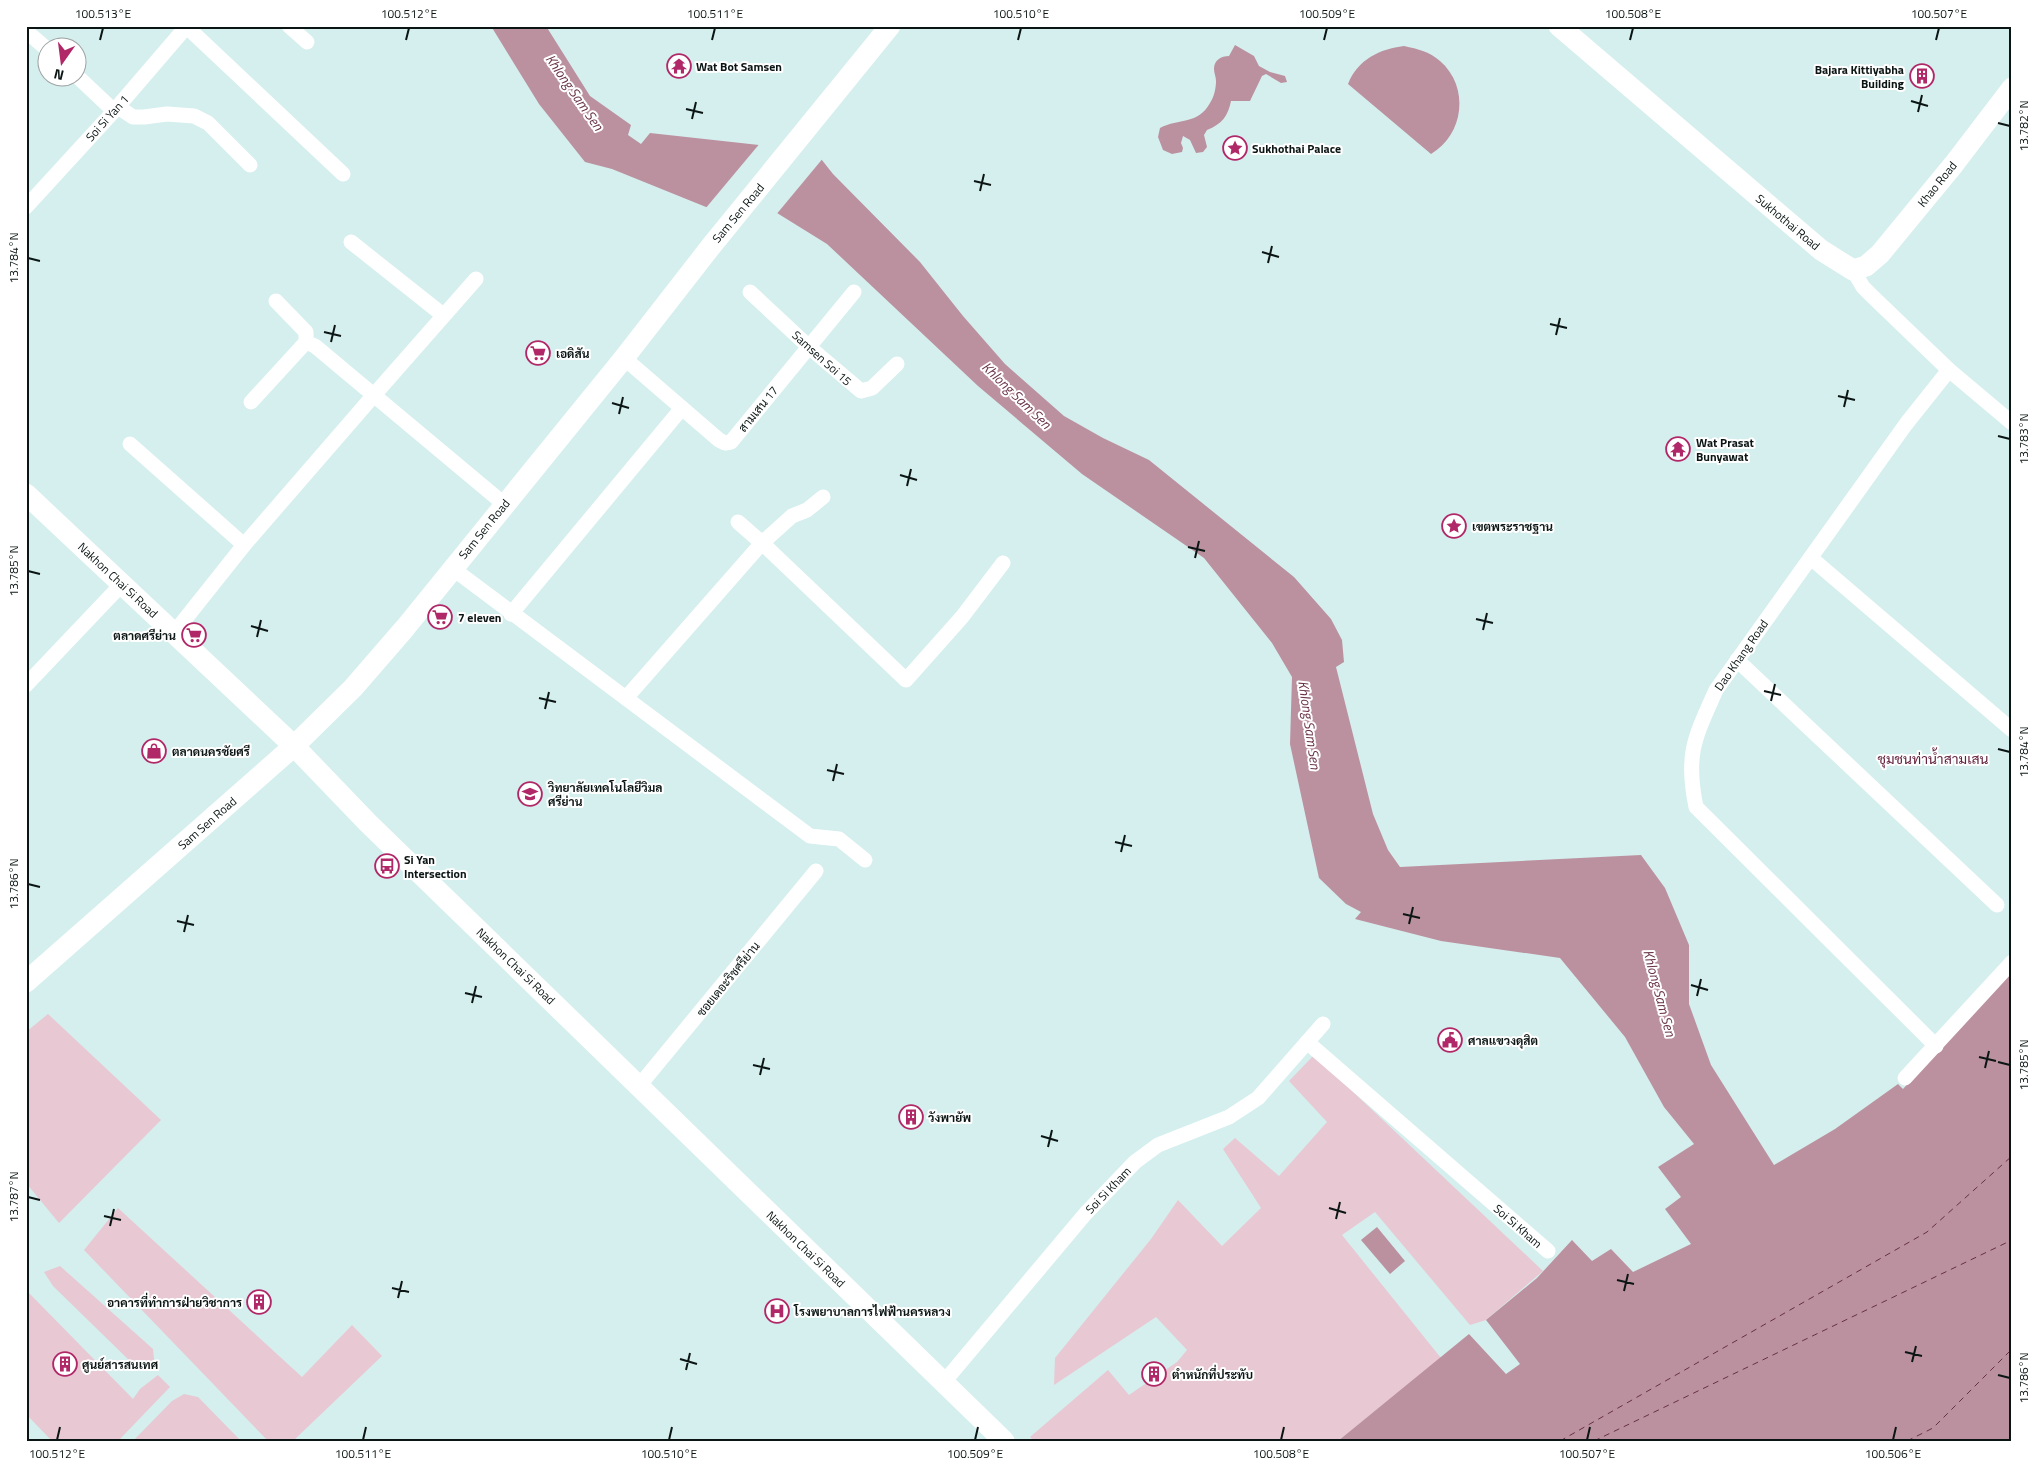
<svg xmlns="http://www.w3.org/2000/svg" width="2038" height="1467" viewBox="0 0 2038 1467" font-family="'Titillium Web',Sarabun,sans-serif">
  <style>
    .green { fill: #e8c8d2 }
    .water { fill: #bb919f }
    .pier { fill: #d5efee }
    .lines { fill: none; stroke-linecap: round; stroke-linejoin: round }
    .ferry { stroke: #673045; stroke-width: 1; stroke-dasharray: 6 5; stroke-linecap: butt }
    .street { stroke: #fff; stroke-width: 15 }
    .secondary { stroke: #fff; stroke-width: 21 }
    .ticks { fill: none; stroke: #0b1514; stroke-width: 2 }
    .labels { text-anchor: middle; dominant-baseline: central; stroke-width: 4; stroke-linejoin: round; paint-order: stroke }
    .poi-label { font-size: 12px; font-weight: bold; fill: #0b1514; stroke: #fff; text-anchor: start }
    .street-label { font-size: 12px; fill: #0b1514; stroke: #fff }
    .water-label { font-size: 14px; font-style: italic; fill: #673045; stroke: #fff }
    .neighbourhood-label { font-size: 14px; fill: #64213d; stroke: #fff }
    .neatline { fill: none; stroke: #0b1514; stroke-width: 2 }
    .ticks-label { font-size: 12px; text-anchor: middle; fill: #0b1514 }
  </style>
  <rect width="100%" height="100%" fill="#d5efee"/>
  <g class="green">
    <path d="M 48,1014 L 161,1120 L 59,1223 L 26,1183 L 26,1032 Z"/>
    <path d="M 1314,1055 L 1543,1271 L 1486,1320 L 1470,1325 L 1375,1212 L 1342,1235 L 1441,1358 L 1338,1441 L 1034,1441 L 1030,1437 L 1108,1370 L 1129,1395 L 1177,1362 L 1187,1350 L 1156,1317 L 1054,1385 L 1055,1358 L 1151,1239 L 1178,1200 L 1222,1246 L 1261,1208 L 1223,1149 L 1235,1138 L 1279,1176 L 1327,1122 L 1289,1081 Z"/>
    <path d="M 118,1208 L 302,1377 L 352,1325 L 382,1356 L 293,1441 L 268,1441 L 84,1250 Z"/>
    <path d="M 60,1266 L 153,1349 L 154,1359 L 149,1367 L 145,1369 L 133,1364 L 53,1286 L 44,1272 Z"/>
    <path d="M 27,1291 L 133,1399 L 140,1389 L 158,1375 L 170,1387 L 118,1441 L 52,1441 L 26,1414 Z"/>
    <path d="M 184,1394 L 198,1397 L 241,1441 L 133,1441 L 172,1401 Z"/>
  </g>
  <g class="water">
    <path d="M 491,26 L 546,26 L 590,96 L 631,125 L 628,135 L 641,144 L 650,133 L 759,145 L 818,155 L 833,174 L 920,262 L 963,316 L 1005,364 L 1064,416 L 1103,438 L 1149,460 L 1294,577 L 1331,619 L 1342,640 L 1344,662 L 1336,667 L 1373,814 L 1388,850 L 1400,867 L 1641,855 L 1665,888 L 1689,945 L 1689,1004 L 1711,1065 L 1774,1165 L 1835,1129 L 1898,1084 L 1903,1089 L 2012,971 L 2012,1441 L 1338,1441 L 1469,1334 L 1506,1374 L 1520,1364 L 1486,1320 L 1537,1278 L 1572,1240 L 1592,1261 L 1611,1249 L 1633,1272 L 1691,1244 L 1665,1209 L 1681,1197 L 1658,1167 L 1694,1144 L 1664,1107 L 1625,1037 L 1560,958 L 1441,941 L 1355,919 L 1361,912 L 1346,904 L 1319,878 L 1290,744 L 1292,677 L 1272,643 L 1204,558 L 1082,474 L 978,386 L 827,244 L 777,213 L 706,207 L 612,169 L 585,162 L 539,104 Z"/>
    <path d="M 1235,45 L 1254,56 L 1259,66 L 1270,72 L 1285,76 L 1287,82 L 1281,83 L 1266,74 L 1262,76 L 1250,101 L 1231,101 C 1228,116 1222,124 1207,130 L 1204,135 L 1207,147 L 1203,152 L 1196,153 L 1190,140 L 1183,136 L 1181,143 L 1183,148 L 1182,152 L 1172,154 L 1163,150 L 1158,137 L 1160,128 C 1179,118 1198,125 1210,103 C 1214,97 1216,88 1216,81 C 1216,77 1214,73 1214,69 C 1214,60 1221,56 1229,56 Z"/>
    <path d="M 1404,46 C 1418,49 1430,52 1440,61 C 1470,87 1464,135 1431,154 L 1348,84 C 1358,59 1380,49 1404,46 Z"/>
    <path d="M 1377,1227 L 1405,1261 L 1390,1274 L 1361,1240 Z"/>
  </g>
  <path class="pier" d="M 761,142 L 819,152 L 824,157 L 775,216 L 705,209 Z"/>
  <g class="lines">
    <g class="ferry">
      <path d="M 1560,1441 L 1927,1232 L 2012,1156"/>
      <path d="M 1594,1441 L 2012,1240"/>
      <path d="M 1907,1441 L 1933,1428 L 2012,1349"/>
    </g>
    <g class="street">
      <path d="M 289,26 L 307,42"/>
      <path d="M 187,27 L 343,174"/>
      <path d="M 26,31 L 48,50"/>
      <path d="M 78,77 L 114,111"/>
      <path d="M 118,107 L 133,117 L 144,117 L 167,114 L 194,116 L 208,123 L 250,165"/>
      <path d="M 26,207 L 114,111 L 187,26"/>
      <path d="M 351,242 L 443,315"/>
      <path d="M 1853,270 L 1863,287 L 1872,296 L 1949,370 L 2012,423"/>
      <path d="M 750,292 L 809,347 L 861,391 L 872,388 L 897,364"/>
      <path d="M 276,301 L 306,332 L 306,342"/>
      <path d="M 624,358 L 719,440 L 725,443 L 731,442 L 854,292"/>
      <path d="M 251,402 L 306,342 L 315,346 L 504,504"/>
      <path d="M 130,444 L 244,545"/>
      <path d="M 738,522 L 762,543 L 906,680 L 962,617 L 1003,563"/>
      <path d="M 1811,558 L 2012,730"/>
      <path d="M 452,568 L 810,836 L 839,839 L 865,860"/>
      <path d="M 511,614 L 682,408"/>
      <path d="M 174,633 L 244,545 L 374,395 L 476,279"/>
      <path d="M 1737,660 L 1997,905"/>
      <path d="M 26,685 L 122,584"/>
      <path d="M 626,698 L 762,543 L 792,516 L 807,510 L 823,497"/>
      <path d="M 1307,1042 L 1548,1251"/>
      <path d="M 1936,1046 L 1696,807 C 1685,754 1695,737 1716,690 L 1906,424 L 1949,370"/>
      <path d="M 1905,1078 L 2012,962"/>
      <path d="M 639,1086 L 816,871"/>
      <path d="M 944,1382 L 1086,1213 L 1135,1162 L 1158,1145 L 1229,1117 L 1258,1098 L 1323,1024"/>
    </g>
    <g class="secondary">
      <path d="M 1559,26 L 1821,250 L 1853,270 L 1866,266 L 1880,254 L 1954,164 L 2012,88"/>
      <path d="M 26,494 L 294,746 L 368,823 L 1004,1441"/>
      <path d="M 26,982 L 294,746 L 353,688 L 405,628 L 624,358 L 712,245 L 890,26"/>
    </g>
  </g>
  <path class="ticks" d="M 100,40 L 103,28M 406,40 L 409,28M 712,40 L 715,28M 1018,40 L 1021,28M 1324,40 L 1327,28M 1630,40 L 1633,28M 1936,40 L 1939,28M 1911,101 L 1928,106M 686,109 L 703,113M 1918,112 L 1922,95M 692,119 L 696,102M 1998,123 L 2010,126M 974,181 L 991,185M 980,191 L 984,174M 1262,252 L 1279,257M 28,258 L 40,261M 1268,263 L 1272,246M 1550,324 L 1567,328M 324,332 L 341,336M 1556,335 L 1560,318M 331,342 L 335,325M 1838,396 L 1855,400M 612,403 L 629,408M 1844,407 L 1848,390M 619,414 L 623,397M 1998,436 L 2010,439M 900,475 L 917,480M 907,486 L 911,469M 1188,547 L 1205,551M 1195,558 L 1199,541M 28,571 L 40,574M 1476,619 L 1493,623M 251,626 L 268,631M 1483,630 L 1487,613M 257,637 L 261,620M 1764,691 L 1781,695M 539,698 L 556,702M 1771,701 L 1775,684M 545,709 L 549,692M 1998,749 L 2010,752M 827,770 L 844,774M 833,781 L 837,764M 1115,842 L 1132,846M 1121,852 L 1125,835M 28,884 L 40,887M 1403,914 L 1420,918M 177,921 L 194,925M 1409,924 L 1413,907M 184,932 L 188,915M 1691,985 L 1708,990M 465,993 L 482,997M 1697,996 L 1701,979M 472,1003 L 476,986M 1979,1057 L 1996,1061M 1998,1062 L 2010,1065M 753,1065 L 770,1069M 1985,1068 L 1989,1051M 760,1075 L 764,1058M 1041,1136 L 1058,1141M 1048,1147 L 1052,1130M 28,1197 L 40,1200M 1329,1208 L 1346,1213M 104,1216 L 121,1220M 1336,1219 L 1340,1202M 110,1226 L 114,1209M 1617,1280 L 1634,1284M 392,1288 L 409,1292M 1624,1291 L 1628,1274M 398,1298 L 402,1281M 1905,1352 L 1922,1356M 680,1359 L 697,1364M 1912,1362 L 1916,1346M 686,1370 L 690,1353M 1998,1375 L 2010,1378M 57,1440 L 60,1427M 363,1440 L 366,1427M 669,1440 L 672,1427M 975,1440 L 978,1427M 1281,1440 L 1284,1427M 1587,1440 L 1590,1427M 1893,1440 L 1896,1427"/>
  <defs>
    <g id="temple-ring" transform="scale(1.25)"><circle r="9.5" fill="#fff" stroke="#b12868" stroke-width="1.5"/><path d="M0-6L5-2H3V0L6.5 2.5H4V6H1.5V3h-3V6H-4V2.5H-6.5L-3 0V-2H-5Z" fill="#b12868"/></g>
    <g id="building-ring" transform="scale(1.25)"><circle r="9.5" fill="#fff" stroke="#b12868" stroke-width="1.5"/><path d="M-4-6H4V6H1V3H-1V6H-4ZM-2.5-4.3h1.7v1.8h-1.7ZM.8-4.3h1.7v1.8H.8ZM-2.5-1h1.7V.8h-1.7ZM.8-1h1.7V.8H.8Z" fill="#b12868"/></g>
    <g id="sight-ring" transform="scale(1.25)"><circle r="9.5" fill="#fff" stroke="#b12868" stroke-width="1.5"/><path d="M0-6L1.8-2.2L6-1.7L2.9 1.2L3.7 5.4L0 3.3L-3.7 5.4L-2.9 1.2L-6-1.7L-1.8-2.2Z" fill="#b12868"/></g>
    <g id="supermarket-ring" transform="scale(1.25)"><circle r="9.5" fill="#fff" stroke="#b12868" stroke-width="1.5"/><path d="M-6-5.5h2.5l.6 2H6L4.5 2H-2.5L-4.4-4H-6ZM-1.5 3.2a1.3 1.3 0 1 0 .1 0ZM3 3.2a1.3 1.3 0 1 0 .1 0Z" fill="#b12868"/></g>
    <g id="shop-ring" transform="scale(1.25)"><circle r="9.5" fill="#fff" stroke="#b12868" stroke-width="1.5"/><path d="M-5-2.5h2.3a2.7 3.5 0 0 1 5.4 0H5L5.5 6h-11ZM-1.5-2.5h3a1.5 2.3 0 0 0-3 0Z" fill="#b12868"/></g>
    <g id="university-ring" transform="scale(1.25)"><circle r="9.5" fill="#fff" stroke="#b12868" stroke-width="1.5"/><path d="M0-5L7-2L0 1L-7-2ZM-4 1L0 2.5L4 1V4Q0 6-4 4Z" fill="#b12868"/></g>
    <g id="bus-ring" transform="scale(1.25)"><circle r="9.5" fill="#fff" stroke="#b12868" stroke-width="1.5"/><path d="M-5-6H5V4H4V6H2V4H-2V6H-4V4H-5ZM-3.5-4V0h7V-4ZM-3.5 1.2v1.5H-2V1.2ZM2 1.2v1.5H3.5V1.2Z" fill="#b12868"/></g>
    <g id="civic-ring" transform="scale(1.25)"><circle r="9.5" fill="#fff" stroke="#b12868" stroke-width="1.5"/><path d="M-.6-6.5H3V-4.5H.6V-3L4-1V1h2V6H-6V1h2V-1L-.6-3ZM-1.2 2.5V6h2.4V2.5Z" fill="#b12868"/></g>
    <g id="hospital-ring" transform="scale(1.25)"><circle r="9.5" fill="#fff" stroke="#b12868" stroke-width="1.5"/><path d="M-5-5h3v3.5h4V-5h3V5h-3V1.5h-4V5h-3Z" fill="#b12868"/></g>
  </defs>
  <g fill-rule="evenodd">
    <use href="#temple-ring" x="679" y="66"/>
    <use href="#building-ring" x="1922" y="76"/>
    <use href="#sight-ring" x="1235" y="148"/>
    <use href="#supermarket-ring" x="538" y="353"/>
    <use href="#temple-ring" x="1678" y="449"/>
    <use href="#sight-ring" x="1454" y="526"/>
    <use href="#supermarket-ring" x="440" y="617"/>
    <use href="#supermarket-ring" x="194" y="635"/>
    <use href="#shop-ring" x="154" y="751"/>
    <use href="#university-ring" x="530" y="794"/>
    <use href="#bus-ring" x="387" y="866"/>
    <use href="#civic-ring" x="1450" y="1040"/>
    <use href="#building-ring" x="911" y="1117"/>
    <use href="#building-ring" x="259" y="1302"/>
    <use href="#hospital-ring" x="777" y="1311"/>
    <use href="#building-ring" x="65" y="1364"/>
    <use href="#building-ring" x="1154" y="1374"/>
  </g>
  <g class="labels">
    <g class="poi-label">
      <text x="696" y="66">Wat Bot Samsen</text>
      <text x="1904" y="69" text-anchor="end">Bajara Kittiyabha<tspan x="1904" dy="14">Building</tspan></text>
      <text x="1252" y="148">Sukhothai Palace</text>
      <text x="556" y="353">เอดิสัน</text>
      <text x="1696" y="442">Wat Prasat<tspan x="1696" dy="14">Bunyawat</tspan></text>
      <text x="1472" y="526">เขตพระราชฐาน</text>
      <text x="458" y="617">7 eleven</text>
      <text x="176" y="635" text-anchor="end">ตลาดศรีย่าน</text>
      <text x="172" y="751">ตลาดนครชัยศรี</text>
      <text x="548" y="787">วิทยาลัยเทคโนโลยีวิมล<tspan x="548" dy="14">ศรีย่าน</tspan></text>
      <text x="404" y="859">Si Yan<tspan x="404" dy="14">Intersection</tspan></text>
      <text x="1468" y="1040">ศาลแขวงดุสิต</text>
      <text x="928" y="1117">วังพายัพ</text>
      <text x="242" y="1302" text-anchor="end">อาคารที่ทำการฝ่ายวิชาการ</text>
      <text x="794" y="1311">โรงพยาบาลการไฟฟ้านครหลวง</text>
      <text x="82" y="1364">ศูนย์สารสนเทศ</text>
      <text x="1172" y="1374">ตำหนักที่ประทับ</text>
    </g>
    <g class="street-label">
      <text transform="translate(107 118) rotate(-48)">Soi Si Yan 1</text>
      <text transform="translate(1937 184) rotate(-51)">Khao Road</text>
      <text transform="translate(738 213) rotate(-50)">Sam Sen Road</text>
      <text transform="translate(1788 222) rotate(40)">Sukhothai Road</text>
      <text transform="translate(822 358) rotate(42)">Samsen Soi 15</text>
      <text transform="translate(758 409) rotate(-51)">สามเสน 17</text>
      <text transform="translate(484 529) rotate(-51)">Sam Sen Road</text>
      <text transform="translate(118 580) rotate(43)">Nakhon Chai Si Road</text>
      <text transform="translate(1741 655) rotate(-55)">Dao Khang Road</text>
      <text transform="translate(207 823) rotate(-41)">Sam Sen Road</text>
      <text transform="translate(516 966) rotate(44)">Nakhon Chai Si Road</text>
      <text transform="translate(728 979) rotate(-51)">ซอยเดอะริชศรีย่าน</text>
      <text transform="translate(1108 1190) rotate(-46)">Soi Si Kham</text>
      <text transform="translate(1518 1226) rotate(41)">Soi Si Kham</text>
      <text transform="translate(806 1249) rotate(44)">Nakhon Chai Si Road</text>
    </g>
    <g class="water-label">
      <text transform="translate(575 92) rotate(55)">Khlong Sam Sen</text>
      <text transform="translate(1017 395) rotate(44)">Khlong Sam Sen</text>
      <text transform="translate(1310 725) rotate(82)">Khlong Sam Sen</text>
      <text transform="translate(1660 993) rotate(75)">Khlong Sam Sen</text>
    </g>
    <g class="neighbourhood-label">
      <text x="1933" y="758">ชุมชนท่าน้ำสามเสน</text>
    </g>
  </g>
  <rect width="2038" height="1467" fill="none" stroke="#ffffff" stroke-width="55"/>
  <g transform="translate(62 62) rotate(194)"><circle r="24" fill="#ffffff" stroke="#9da1a1"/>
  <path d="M0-4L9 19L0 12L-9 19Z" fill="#b12868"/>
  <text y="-8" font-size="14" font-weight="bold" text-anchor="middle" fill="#0b1514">N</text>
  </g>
  <rect x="28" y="28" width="1982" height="1412" class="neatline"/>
  <g class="ticks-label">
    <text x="103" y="18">100.513°E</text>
    <text x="409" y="18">100.512°E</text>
    <text x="715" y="18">100.511°E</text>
    <text x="1021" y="18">100.510°E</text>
    <text x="1327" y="18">100.509°E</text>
    <text x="1633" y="18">100.508°E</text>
    <text x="1939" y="18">100.507°E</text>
    <text transform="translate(2024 126) rotate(-90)" y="4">13.782°N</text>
    <text transform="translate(14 258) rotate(-90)" y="4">13.784°N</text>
    <text transform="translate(2024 439) rotate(-90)" y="4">13.783°N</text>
    <text transform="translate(14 571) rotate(-90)" y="4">13.785°N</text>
    <text transform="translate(2024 752) rotate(-90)" y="4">13.784°N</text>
    <text transform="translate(14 884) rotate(-90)" y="4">13.786°N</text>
    <text transform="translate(2024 1065) rotate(-90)" y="4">13.785°N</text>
    <text transform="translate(14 1197) rotate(-90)" y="4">13.787°N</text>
    <text transform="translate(2024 1378) rotate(-90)" y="4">13.786°N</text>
    <text x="57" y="1458">100.512°E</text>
    <text x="363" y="1458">100.511°E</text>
    <text x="669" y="1458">100.510°E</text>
    <text x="975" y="1458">100.509°E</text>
    <text x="1281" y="1458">100.508°E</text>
    <text x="1587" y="1458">100.507°E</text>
    <text x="1893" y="1458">100.506°E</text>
  </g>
</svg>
